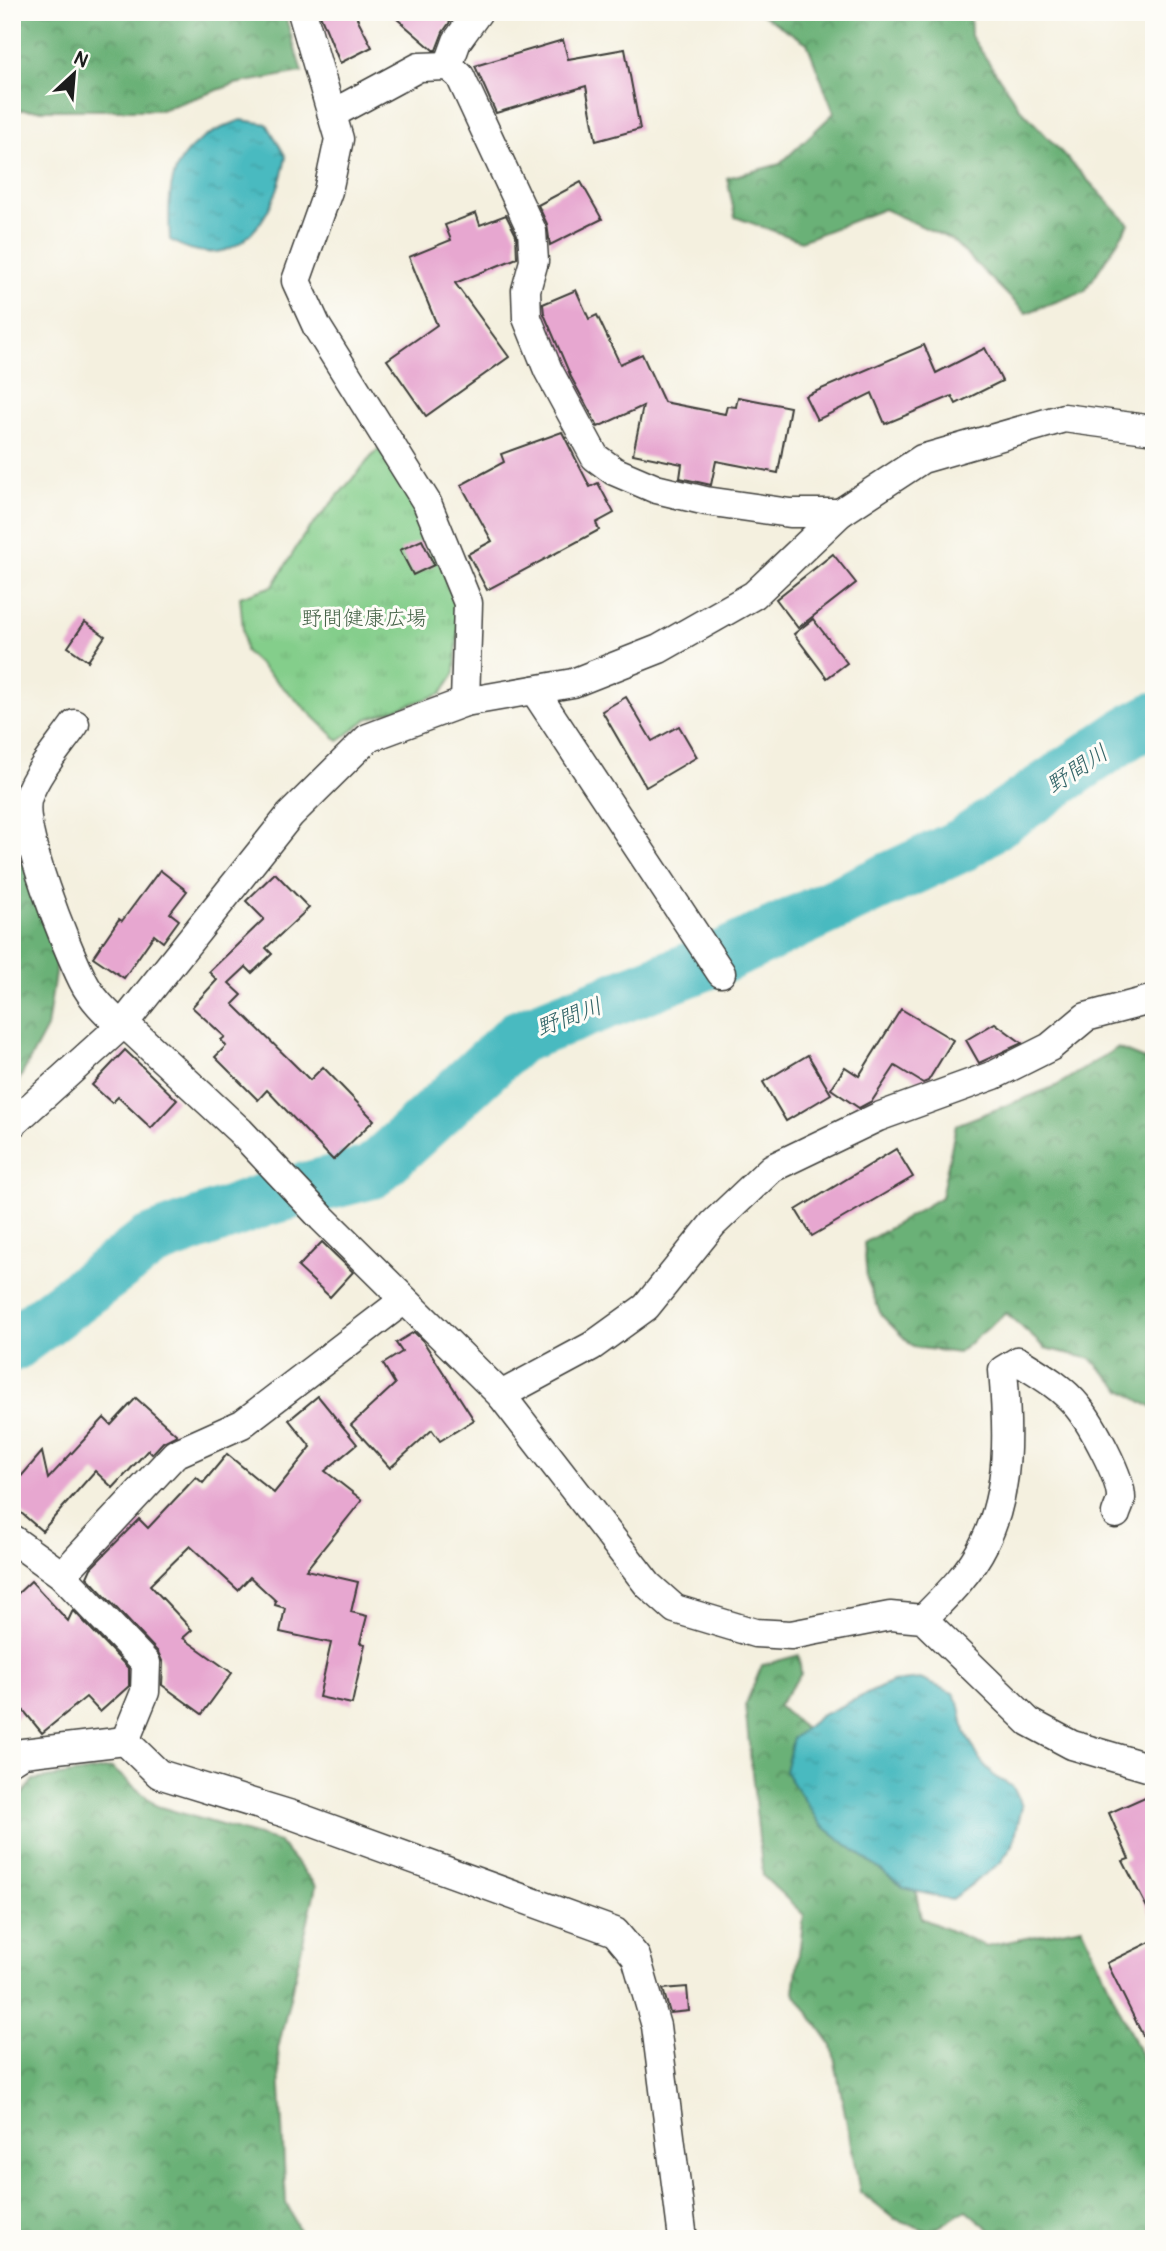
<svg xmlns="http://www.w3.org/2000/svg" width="1166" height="2251" viewBox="0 0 1166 2251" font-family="Pangolin,'Klee One',sans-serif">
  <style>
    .forest { fill: url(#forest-crowns); stroke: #44664a; stroke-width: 2 }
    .park { fill: url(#park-tufts); stroke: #507554; stroke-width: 2 }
    .water { fill: url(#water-ripples); stroke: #336b6e; stroke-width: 2 }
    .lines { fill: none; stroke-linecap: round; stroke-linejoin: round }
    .river { stroke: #4abac0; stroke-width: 54 }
    .building { fill: #e7a7d0 }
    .minor-casing { stroke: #3c3c39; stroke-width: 31 }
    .minor { stroke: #fff; stroke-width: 28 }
    .labels { text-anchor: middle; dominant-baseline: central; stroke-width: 6; stroke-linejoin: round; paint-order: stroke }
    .park-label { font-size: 21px; fill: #466348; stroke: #fdfcf7 }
    .water-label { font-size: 23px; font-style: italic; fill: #316366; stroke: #fdfcf7 }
  </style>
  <defs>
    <pattern id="forest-crowns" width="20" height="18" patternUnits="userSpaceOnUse" patternTransform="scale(1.75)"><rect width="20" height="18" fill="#6bb177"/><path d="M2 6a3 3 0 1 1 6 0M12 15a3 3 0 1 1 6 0" fill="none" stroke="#578f61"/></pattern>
    <pattern id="park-tufts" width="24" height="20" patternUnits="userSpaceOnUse" patternTransform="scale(1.75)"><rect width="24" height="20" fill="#84ce8b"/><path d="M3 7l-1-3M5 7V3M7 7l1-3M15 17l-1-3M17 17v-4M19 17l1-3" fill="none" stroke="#71b077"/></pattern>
    <pattern id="water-ripples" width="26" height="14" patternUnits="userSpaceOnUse" patternTransform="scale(1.75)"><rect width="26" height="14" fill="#4abac0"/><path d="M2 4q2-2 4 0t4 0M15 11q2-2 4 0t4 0" fill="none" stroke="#409fa4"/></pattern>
  </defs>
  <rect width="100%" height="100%" fill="#fdfcf7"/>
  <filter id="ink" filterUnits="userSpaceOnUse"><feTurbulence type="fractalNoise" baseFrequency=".0143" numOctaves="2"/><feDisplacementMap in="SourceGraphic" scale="14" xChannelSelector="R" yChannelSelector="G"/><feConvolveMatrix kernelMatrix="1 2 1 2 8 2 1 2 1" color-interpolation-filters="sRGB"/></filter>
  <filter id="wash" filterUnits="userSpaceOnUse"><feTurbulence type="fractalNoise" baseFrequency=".00686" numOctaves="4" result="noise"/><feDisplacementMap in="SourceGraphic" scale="28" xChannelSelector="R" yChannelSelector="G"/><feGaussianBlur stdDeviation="1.57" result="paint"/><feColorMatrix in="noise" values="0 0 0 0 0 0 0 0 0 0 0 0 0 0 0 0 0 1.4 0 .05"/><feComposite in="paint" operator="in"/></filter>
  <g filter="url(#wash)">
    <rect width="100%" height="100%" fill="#f4f0df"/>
    <g class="forest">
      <path d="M 12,12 L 284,12 L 302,72 L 235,84 L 161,110 L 12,110 Z"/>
      <path d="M 758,12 L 970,12 L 971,36 L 1019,107 L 1129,224 L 1085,291 L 1026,313 L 952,240 L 884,209 L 801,241 L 735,217 L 727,178 L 780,164 L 834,113 L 807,43 Z"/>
      <path d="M 12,851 L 46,892 L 56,966 L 47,1028 L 12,1093 Z"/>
      <path d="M 1117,1048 L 1154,1063 L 1154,1409 L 1122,1390 L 1091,1359 L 1045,1348 L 1006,1313 L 958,1353 L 913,1347 L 881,1315 L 867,1279 L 864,1243 L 941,1197 L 956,1125 L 1056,1086 Z"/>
      <path d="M 799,1655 L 801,1674 L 778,1706 L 829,1749 L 907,1848 L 921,1918 L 986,1946 L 1082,1927 L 1154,2085 L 1154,2239 L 992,2239 L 995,2234 L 966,2210 L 931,2232 L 893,2218 L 860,2192 L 832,2046 L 794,1992 L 804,1915 L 763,1876 L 745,1706 L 762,1665 Z"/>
      <path d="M 112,1768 L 157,1806 L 279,1842 L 316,1886 L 278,2049 L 286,2202 L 303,2239 L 12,2239 L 12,1809 L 33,1780 Z"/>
    </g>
    <path class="park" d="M 378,449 L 406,482 L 460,602 L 455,673 L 441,694 L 367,719 L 339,741 L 245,651 L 240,597 L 273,586 L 304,535 Z"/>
    <g class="water">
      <path d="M 241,120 L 267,124 L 286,157 C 275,217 237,279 170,240 C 166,170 175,145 241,120 Z"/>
      <path d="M 920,1679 L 953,1693 L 960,1706 L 965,1732 L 980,1760 L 995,1777 L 1013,1787 L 1022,1806 L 1013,1845 L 1000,1863 L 951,1900 L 904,1888 L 820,1824 L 785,1771 L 793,1738 L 820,1716 L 892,1682 Z"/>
    </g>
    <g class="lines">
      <path class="river" d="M 12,1345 L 150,1242 L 267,1199 L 372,1172 L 518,1037 L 722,957 L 962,845 L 1129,732 L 1154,719"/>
    </g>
    <g id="blocks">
      <g class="building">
        <path d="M 319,12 L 354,12 L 372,47 L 340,63 Z"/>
        <path d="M 389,12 L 457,12 L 443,32 L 436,50 L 433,50 Z"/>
        <path d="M 563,40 L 568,59 L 625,49 L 640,129 L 596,141 L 586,86 L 496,113 L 475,66 Z"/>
        <path d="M 581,182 L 602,219 L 550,245 L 547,224 L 538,205 Z"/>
        <path d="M 476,213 L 480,225 L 506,215 L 516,235 L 517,258 L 455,283 L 509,357 L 426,416 L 387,360 L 437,325 L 409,257 L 451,240 L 445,225 Z"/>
        <path d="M 576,290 L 589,319 L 597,315 L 620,364 L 642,354 L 664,402 L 725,414 L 727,406 L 736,407 L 738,397 L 790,407 L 778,473 L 716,461 L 711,485 L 680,478 L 682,464 L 633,454 L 643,406 L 598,427 L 571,377 L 544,314 L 543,304 Z"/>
        <path d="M 924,345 L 936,373 L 985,348 L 1002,381 L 956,404 L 952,396 L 885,424 L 872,393 L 817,420 L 805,396 Z"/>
        <path d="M 562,432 L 590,487 L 598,483 L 614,513 L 596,523 L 599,530 L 487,590 L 468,554 L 492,541 L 461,485 L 504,462 L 501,454 Z"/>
        <path d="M 422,540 L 434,565 L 413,575 L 400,550 Z"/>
        <path d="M 833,554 L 856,583 L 798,628 L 776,599 Z"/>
        <path d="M 813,619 L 847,663 L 827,678 L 794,634 Z"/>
        <path d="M 85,622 L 105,636 L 88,661 L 68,647 Z"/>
        <path d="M 626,697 L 652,741 L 679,726 L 697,757 L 646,787 L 602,711 Z"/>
        <path d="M 160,870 L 187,891 L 170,913 L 179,920 L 163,942 L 154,935 L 124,978 L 93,957 L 119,919 L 122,921 Z"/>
        <path d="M 275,873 L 309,908 L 266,948 L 272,954 L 252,973 L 246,967 L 229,983 L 242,995 L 233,1004 L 310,1080 L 323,1067 L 374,1120 L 333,1160 L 267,1090 L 258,1100 L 215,1057 L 226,1046 L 221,1040 L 225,1037 L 192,1007 L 217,980 L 209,972 L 264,919 L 246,901 Z"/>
        <path d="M 901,1009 L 953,1040 L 928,1081 L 923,1083 L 895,1066 L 872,1101 L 859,1108 L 831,1089 L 845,1067 L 859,1076 Z"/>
        <path d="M 995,1023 L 1022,1043 L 979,1063 L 966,1040 Z"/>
        <path d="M 125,1050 L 177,1100 L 151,1128 L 118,1097 L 112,1103 L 92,1085 Z"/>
        <path d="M 808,1055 L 831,1094 L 786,1121 L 763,1082 Z"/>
        <path d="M 896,1149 L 913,1177 L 812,1236 L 796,1210 Z"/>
        <path d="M 322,1242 L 353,1272 L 330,1297 L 298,1267 Z"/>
        <path d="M 414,1332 L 423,1341 L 474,1420 L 440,1441 L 432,1430 L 390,1468 L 351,1425 L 395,1384 L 383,1364 L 402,1352 L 396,1343 Z"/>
        <path d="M 318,1396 L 357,1444 L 325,1471 L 362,1500 L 306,1570 L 358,1582 L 351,1612 L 367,1616 L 360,1643 L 365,1644 L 352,1704 L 319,1697 L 331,1643 L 280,1632 L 285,1608 L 275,1605 L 276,1601 L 250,1577 L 238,1590 L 190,1546 L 150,1585 L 192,1630 L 183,1638 L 232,1673 L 202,1714 L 162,1685 L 163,1663 L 158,1652 L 87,1577 L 91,1568 L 139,1519 L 148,1528 L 196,1477 L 203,1483 L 227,1454 L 274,1493 L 311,1447 L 289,1420 Z"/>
        <path d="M 136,1398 L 177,1435 L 163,1442 L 152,1454 L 148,1450 L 113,1488 L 95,1471 L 42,1531 L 12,1505 L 12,1487 L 42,1452 L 48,1479 L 104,1418 L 111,1425 Z"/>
        <path d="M 31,1581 L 68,1621 L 73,1610 L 129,1669 L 129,1686 L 100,1712 L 86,1697 L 42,1733 L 24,1711 L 12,1721 L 12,1599 Z"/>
        <path d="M 1154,1793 L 1154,1921 L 1123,1861 L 1129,1859 L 1109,1813 Z"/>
        <path d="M 1154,1940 L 1154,2058 L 1107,1963 Z"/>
        <path d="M 687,1987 L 689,2011 L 670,2013 L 663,1989 Z"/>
      </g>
    </g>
  </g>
  <g filter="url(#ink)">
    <use href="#blocks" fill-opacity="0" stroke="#3c3c39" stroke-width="2"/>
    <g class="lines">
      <g class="minor-casing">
        <g id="minor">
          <path d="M 302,12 L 339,139 L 328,191 L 296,281 L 317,327 L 427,503 L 468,603 L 465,702"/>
          <path d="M 448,66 L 457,41 L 478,12"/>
          <path d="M 332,114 L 419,67 L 448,66 L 460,76 L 532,231 L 534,261 L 526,290 L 527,318 L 548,370 L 595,457 L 614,471 L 656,489 L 706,501 L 790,513 L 840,513"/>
          <path d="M 534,690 L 721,973"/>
          <path d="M 75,724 C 60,746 37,771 28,797 C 17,827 67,949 83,981 C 92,999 106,1012 121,1026"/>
          <path d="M 124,1023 L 240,1131 L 322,1218 L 501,1395 L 648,1585 L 675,1609 L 755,1633 L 791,1635 L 890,1616 L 923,1619 L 1029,1722 L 1072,1745 L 1154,1769"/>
          <path d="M 12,1124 L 124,1023 L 290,815 L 368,738 L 465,702 L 573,683 L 659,649 L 754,595 L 840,513 L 922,459 L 1064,418 L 1154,430"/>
          <path d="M 501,1395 L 592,1346 L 646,1307 L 713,1224 L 772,1168 L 878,1117 L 994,1075 L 1050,1047 L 1086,1017 L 1154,999"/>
          <path d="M 12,1539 L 62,1575 L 146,1663 L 145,1692 L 125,1741"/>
          <path d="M 62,1575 L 175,1454 L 242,1424 L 404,1300"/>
          <path d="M 923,1619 C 945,1597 970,1573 984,1544 C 1011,1490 1008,1429 1003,1370 L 1018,1361 C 1039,1374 1062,1387 1078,1407 C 1091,1423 1122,1478 1121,1499 C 1121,1503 1117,1510 1116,1514"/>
          <path d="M 125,1741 L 159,1774 L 295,1816 L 615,1932 L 636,1957 L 656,2026 L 683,2239"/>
          <path d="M 12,1760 L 23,1753 L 125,1741"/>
        </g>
      </g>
      <use href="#minor" class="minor"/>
    </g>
  </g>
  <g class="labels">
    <g class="park-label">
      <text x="364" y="618">野間健康広場</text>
    </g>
    <g class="water-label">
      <text transform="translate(1077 769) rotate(-33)">野間川</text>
      <text transform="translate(569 1017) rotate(-21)">野間川</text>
    </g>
  </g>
  <rect width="1166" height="2251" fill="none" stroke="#fdfcf7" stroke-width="42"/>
  <g transform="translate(74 74) rotate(26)" stroke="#fdfcf7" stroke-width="5" paint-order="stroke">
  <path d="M0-5L12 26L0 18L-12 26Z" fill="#1c1c1c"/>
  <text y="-10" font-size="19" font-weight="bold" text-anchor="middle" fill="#1c1c1c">N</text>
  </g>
</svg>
